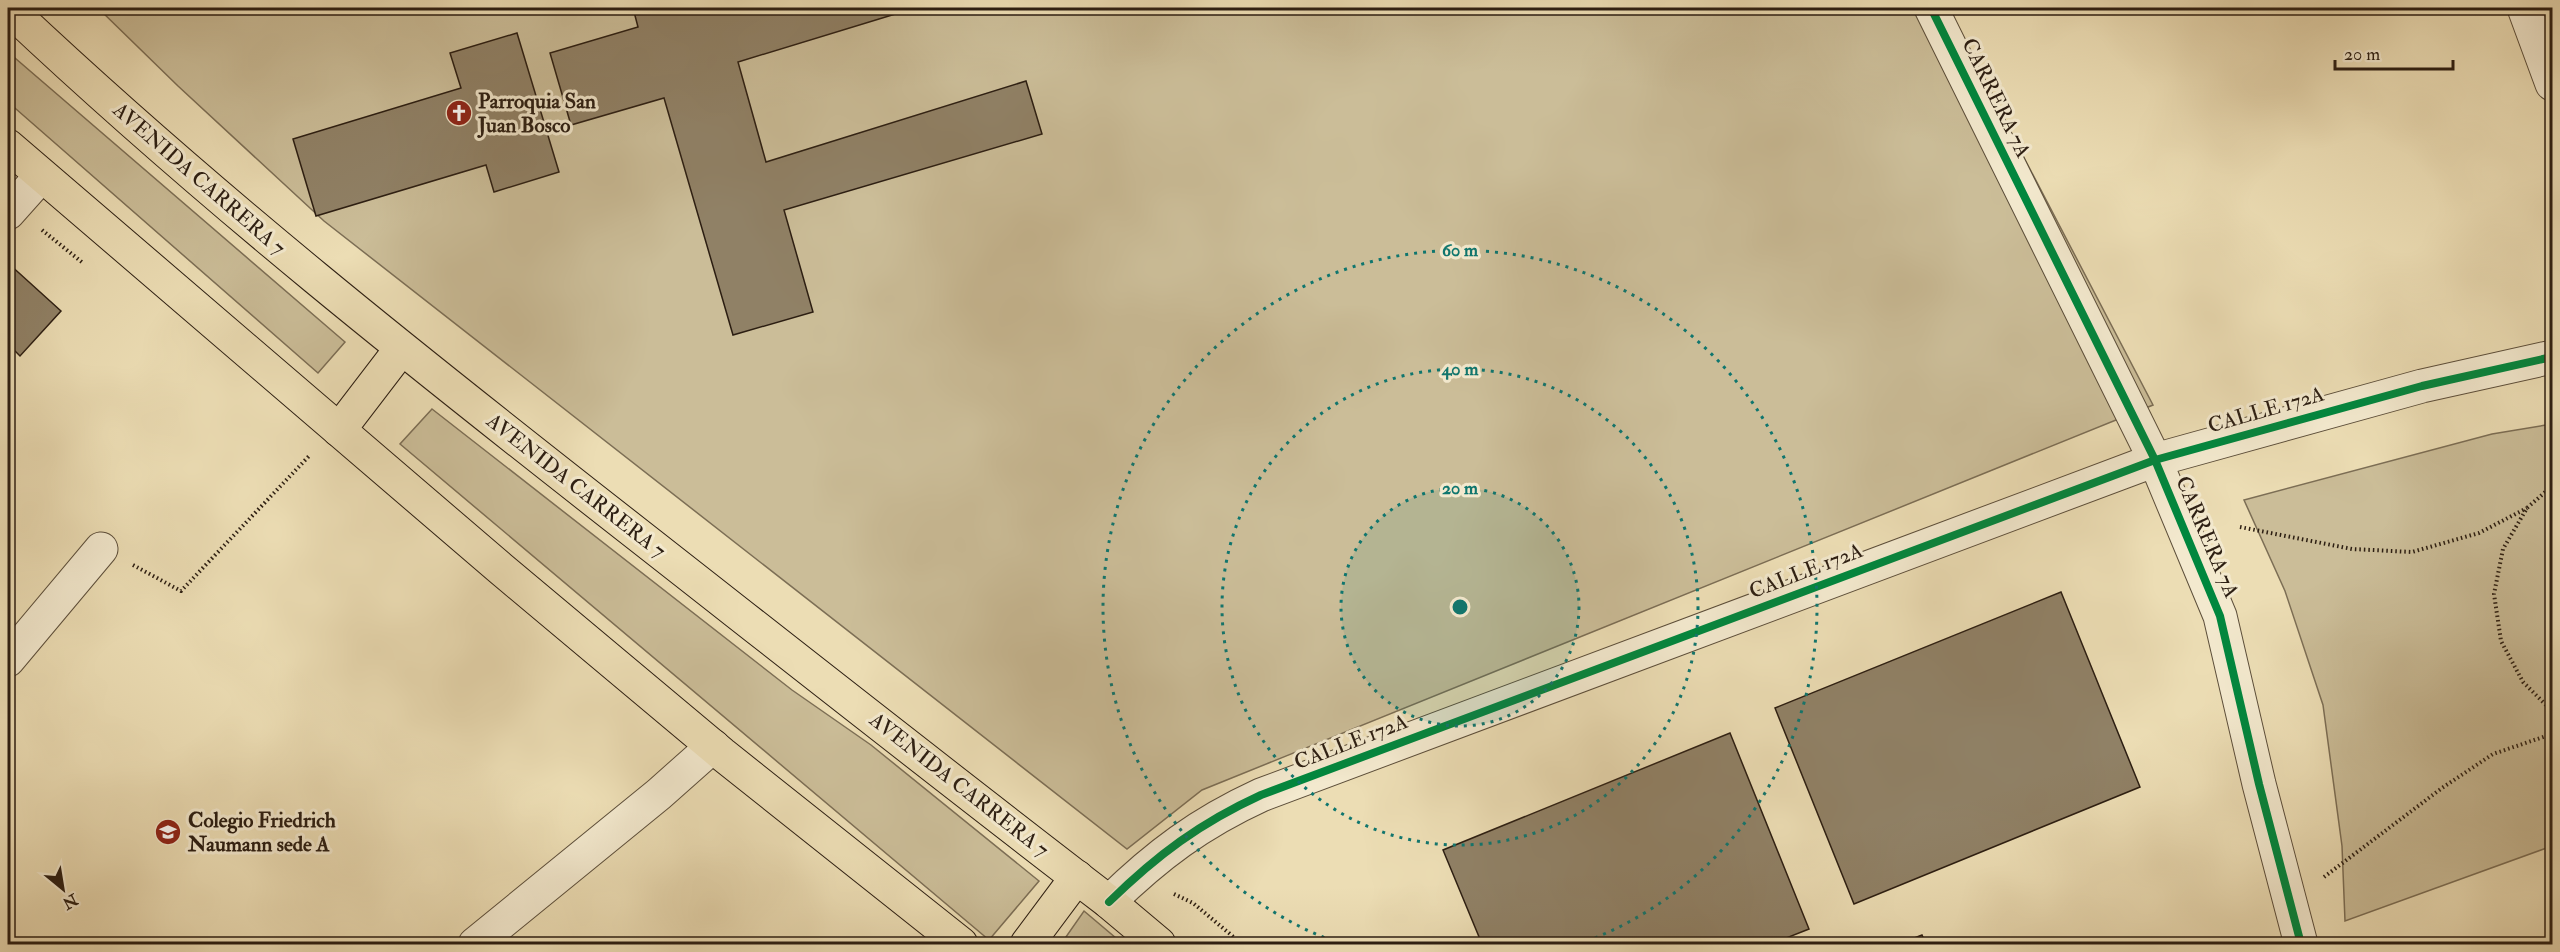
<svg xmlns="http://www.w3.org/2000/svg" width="2560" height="952" viewBox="0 0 2560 952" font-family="'IM FELL Double Pica',serif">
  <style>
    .green { fill: #cbbd98; stroke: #7c6e55; stroke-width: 1.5 }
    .building { fill: #908166; stroke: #2c1e12; stroke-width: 1.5 }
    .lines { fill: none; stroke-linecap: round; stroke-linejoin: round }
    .minor-casing { stroke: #5c4e3a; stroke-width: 35 }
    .major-casing { stroke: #2c1e12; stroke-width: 35 }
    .path { stroke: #2c1e12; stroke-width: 4; stroke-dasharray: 1.5 3; stroke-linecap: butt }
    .minor { stroke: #f3e9ce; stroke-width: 33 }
    .major { stroke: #ecddb4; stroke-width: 33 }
    .cycleway-casing { stroke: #f3e9ce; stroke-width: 11 }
    .cycleway { stroke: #00873e; stroke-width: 8 }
    .ring { fill: none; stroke: #0f766e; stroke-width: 3; stroke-dasharray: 3 6 }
    .labels { text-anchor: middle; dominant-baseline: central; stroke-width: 6; stroke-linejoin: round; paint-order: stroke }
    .street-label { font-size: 21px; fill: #2c1e12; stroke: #f3e9ce }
    .poi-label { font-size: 21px; font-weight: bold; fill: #2c1e12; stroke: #f3e9ce; text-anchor: start }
    .centre { fill: #0f766e; stroke: #f3e9ce; stroke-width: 3 }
    .ring-label { font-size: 18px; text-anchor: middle; font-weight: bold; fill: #0f766e; stroke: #f3e9ce; stroke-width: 6; stroke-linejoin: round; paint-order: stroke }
  </style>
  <rect width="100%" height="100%" fill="#ecddb4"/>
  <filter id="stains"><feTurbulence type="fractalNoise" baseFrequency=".00333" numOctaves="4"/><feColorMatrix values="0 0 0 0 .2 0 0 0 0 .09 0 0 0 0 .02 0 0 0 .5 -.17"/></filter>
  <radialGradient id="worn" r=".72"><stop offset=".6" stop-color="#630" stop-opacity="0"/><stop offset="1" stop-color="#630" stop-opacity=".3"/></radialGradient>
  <g class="green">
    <path d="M 98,8 L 1946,8 L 2153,405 L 1202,790 L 1127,849 L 324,221 L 178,86 Z"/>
    <path d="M 8,52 L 345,342 L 318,373 L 8,102 Z"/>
    <path d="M 432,409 L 792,690 L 871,745 L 1039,881 L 989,940 L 400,444 Z"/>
    <path d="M 2552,424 L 2552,846 L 2345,921 L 2342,846 L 2323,705 L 2285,591 L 2244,500 L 2492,434 Z"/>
    <path d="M 1084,911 L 1123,944 L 1061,944 Z"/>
  </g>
  <g class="building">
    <path d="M 633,8 L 915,8 L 738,62 L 766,162 L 1026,81 L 1042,134 L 784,210 L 813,312 L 733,335 L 664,98 L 571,125 L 550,53 L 638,27 Z"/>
    <path d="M 517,33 L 559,172 L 494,192 L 486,165 L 316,216 L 293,139 L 461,88 L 450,53 Z"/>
    <path d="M 8,263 L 61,311 L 20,356 L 8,344 Z"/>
    <path d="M 2061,592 L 2140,787 L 1854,904 L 1775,708 Z"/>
    <path d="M 1730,733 L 1809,929 L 1771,944 L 1482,944 L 1443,850 Z"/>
    <path d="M 1922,935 L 1926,944 L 1899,944 Z"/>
  </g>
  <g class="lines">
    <g class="minor-casing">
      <g id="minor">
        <path d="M 1931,8 L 2155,460 L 2220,616 L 2259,784 L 2301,944"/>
        <path d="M 2524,8 L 2552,84"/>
        <path d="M 8,213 L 41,176"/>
        <path d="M 8,660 L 101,549"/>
        <path d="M 1109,902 C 1157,855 1200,823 1261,795 L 2155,460 L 2422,386 L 2552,357"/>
        <path d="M 475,944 L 659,794 L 713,746"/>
      </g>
    </g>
    <g class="major-casing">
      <g id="major">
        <path d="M 8,8 C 207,196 421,365 637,534 C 794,657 951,781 1109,902 L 1159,944"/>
        <path d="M 8,146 L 500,568 L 722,754 L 961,944"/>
        <path d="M 339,430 L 401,349"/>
        <path d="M 1027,944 L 1077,877"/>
      </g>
    </g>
    <g class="path">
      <path d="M 42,230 L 83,263"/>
      <path d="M 2552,486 L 2527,508 L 2503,549 L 2494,594 L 2501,641 L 2523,682 L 2552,711"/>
      <path d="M 2240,527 L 2352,549 L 2412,552 L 2479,533 L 2527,508"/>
      <path d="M 133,565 L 181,591 L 310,455"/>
      <path d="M 2324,877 L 2442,788 L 2493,754 L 2552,734"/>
      <path d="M 1174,894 L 1193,903 L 1242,944"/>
    </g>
    <use href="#minor" class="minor"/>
    <use href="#major" class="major"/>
    <g class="cycleway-casing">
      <g id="cycleway">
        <path d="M 1931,8 L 2155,460 L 2220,616 L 2259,784 L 2301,944"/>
        <path d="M 1109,902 C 1157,855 1200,823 1261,795 L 2155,460 L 2422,386 L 2552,357"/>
      </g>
    </g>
    <use href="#cycleway" class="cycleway"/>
  </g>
  <circle cx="1460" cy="607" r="119" fill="#0f766e" fill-opacity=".12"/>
  <g class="ring">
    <circle cx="1460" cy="607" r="119"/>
    <circle cx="1460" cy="607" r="238"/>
    <path d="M1341 944A357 357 0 1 1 1579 944"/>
  </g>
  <defs>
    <g id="church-disc" transform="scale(1.35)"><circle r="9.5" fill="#8f2418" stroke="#f3e9ce"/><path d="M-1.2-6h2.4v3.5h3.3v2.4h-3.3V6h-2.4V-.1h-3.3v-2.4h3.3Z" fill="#fff"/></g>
    <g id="school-disc" transform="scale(1.35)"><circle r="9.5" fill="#8f2418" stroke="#f3e9ce"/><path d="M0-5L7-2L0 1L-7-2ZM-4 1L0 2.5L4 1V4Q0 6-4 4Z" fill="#fff"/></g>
  </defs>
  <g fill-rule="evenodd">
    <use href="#church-disc" x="459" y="113"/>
    <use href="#school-disc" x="168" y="832"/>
  </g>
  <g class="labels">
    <g class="street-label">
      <text transform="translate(1996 98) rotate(64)">CARRERA 7A</text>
      <text transform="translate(199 179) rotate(41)">AVENIDA CARRERA 7</text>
      <text transform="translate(2266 410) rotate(-16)">CALLE 172A</text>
      <text transform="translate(576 486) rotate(38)">AVENIDA CARRERA 7</text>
      <text transform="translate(2207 537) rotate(67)">CARRERA 7A</text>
      <text transform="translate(1806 571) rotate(-21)">CALLE 172A</text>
      <text transform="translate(1351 742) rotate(-21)">CALLE 172A</text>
      <text transform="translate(959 785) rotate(38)">AVENIDA CARRERA 7</text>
    </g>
    <g class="poi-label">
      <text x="478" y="101">Parroquia San<tspan x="478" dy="24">Juan Bosco</tspan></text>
      <text x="188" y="820">Colegio Friedrich<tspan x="188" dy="24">Naumann sede A</tspan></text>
    </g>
  </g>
  <circle cx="1460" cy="607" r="9" class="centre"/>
  <g class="ring-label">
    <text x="1460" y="256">60 m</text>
    <text x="1460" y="375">40 m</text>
    <text x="1460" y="494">20 m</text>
  </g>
  <rect width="2560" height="952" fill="none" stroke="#ecddb4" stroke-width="30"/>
  <rect x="9" y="9" width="2542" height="934" fill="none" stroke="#2c1e12" stroke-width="3"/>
  <rect x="15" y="15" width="2530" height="922" fill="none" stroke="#2c1e12" stroke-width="1.5"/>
  <g transform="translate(63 889) rotate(150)" stroke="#f3e9ce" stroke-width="4.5" paint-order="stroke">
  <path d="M0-4.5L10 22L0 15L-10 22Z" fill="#2c1e12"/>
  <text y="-9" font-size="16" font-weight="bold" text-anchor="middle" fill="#2c1e12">N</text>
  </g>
  <path d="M2335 60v9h118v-9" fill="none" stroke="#2c1e12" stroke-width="3"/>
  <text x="2344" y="60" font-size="18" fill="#2c1e12" stroke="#f3e9ce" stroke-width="4.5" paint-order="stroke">20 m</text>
  <rect width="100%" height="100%" filter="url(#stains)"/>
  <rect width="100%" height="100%" fill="url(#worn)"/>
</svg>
